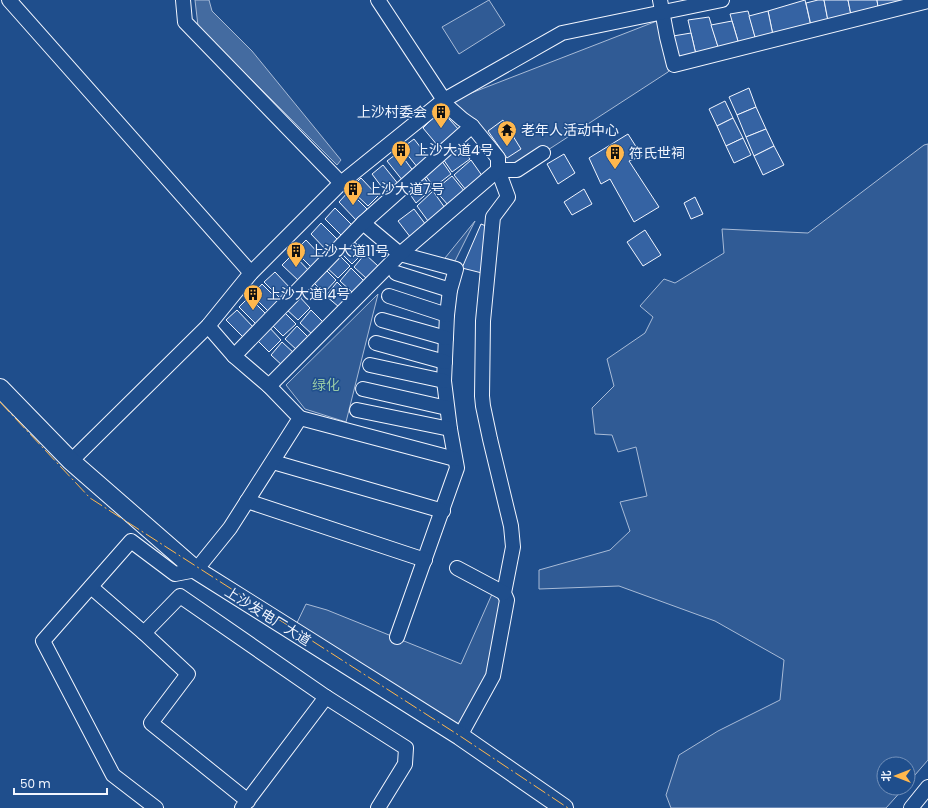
<svg xmlns="http://www.w3.org/2000/svg" width="928" height="808" viewBox="0 0 928 808" font-family="Poppins,'Noto Sans SC',sans-serif">
  <style>
    .built { fill: #305b95; stroke: #a8bbd7 }
    .water { fill: #446ba0; stroke: #a8bbd7 }
    .building { fill: #3563a3; stroke: #f2f6ff }
    .lines { fill: none; stroke-linecap: round; stroke-linejoin: round }
    .minor-casing { stroke: #f2f6ff; stroke-width: 16 }
    .major-casing { stroke: #f2f6ff; stroke-width: 20 }
    .minor { stroke: #1f4e8c; stroke-width: 14 }
    .major { stroke: #1f4e8c; stroke-width: 18 }
    .power { stroke: #ffb74d; stroke-width: 1; stroke-dasharray: 14 3 2 3; stroke-linecap: butt }
    .labels { text-anchor: middle; dominant-baseline: central; stroke-width: 3; stroke-linejoin: round; paint-order: stroke }
    .poi-label { font-size: 14px; fill: #f2f6ff; stroke: #1f4e8c; text-anchor: start }
    .park-label { font-size: 14px; fill: #97c8a6; stroke: #1f4e8c }
    .street-label { font-size: 14px; fill: #f2f6ff; stroke: #1f4e8c }
  </style>
  <rect width="100%" height="100%" fill="#1f4e8c"/>
  <g class="built">
    <path d="M 489,0 L 505,25 L 459,54 L 442,27 Z"/>
    <path d="M 662,19 L 674,65 L 668,72 L 517,170 L 498,170 L 448,102 Z"/>
    <path d="M 928,144 L 928,760 L 908,783 L 908,764 L 884,764 L 884,788 L 904,788 L 886,808 L 671,808 L 666,795 L 679,755 L 718,731 L 780,700 L 784,660 L 715,621 L 619,586 L 539,589 L 539,570 L 610,550 L 630,531 L 620,502 L 647,496 L 636,447 L 618,452 L 612,435 L 595,434 L 592,408 L 614,386 L 607,359 L 645,333 L 653,317 L 640,306 L 664,279 L 675,283 L 724,253 L 722,229 L 808,233 L 924,145 Z"/>
    <path d="M 475,221 L 455,261 L 445,258 Z"/>
    <path d="M 378,294 L 346,422 L 305,409 L 286,385 Z"/>
    <path d="M 492,594 L 507,600 L 493,676 L 460,736 L 293,631 L 306,604 L 327,610 L 461,664 Z"/>
  </g>
  <path class="water" d="M 195,0 L 209,0 L 212,11 L 252,51 L 341,160 L 337,165 L 198,26 Z"/>
  <g class="building">
    <path d="M 805,0 L 812,30 L 774,40 L 768,11 Z"/>
    <path d="M 818,0 L 824,0 L 829,26 L 812,30 L 806,3 Z"/>
    <path d="M 824,0 L 848,0 L 852,20 L 829,26 Z"/>
    <path d="M 848,0 L 877,0 L 879,14 L 852,20 Z"/>
    <path d="M 877,0 L 910,0 L 879,14 Z"/>
    <path d="M 748,11 L 757,44 L 740,48 L 730,14 Z"/>
    <path d="M 768,11 L 774,40 L 757,44 L 749,16 Z"/>
    <path d="M 709,17 L 720,53 L 697,59 L 688,20 Z"/>
    <path d="M 732,21 L 740,48 L 720,53 L 711,25 Z"/>
    <path d="M 691,33 L 697,59 L 671,56 L 667,37 Z"/>
    <path d="M 749,88 L 756,107 L 737,115 L 729,97 Z"/>
    <path d="M 725,101 L 733,118 L 717,126 L 709,109 Z"/>
    <path d="M 756,107 L 766,129 L 746,137 L 737,115 Z"/>
    <path d="M 441,110 L 459,130 L 438,146 L 423,128 Z"/>
    <path d="M 733,118 L 743,138 L 726,146 L 717,126 Z"/>
    <path d="M 503,120 L 521,149 L 507,158 L 488,131 Z"/>
    <path d="M 766,129 L 774,146 L 754,156 L 746,137 Z"/>
    <path d="M 628,134 L 642,156 L 629,161 L 659,207 L 634,222 L 610,179 L 601,184 L 589,158 Z"/>
    <path d="M 743,138 L 751,155 L 734,163 L 726,146 Z"/>
    <path d="M 414,139 L 429,158 L 418,168 L 402,148 Z"/>
    <path d="M 457,142 L 470,159 L 452,172 L 441,156 Z"/>
    <path d="M 774,146 L 784,165 L 763,175 L 754,156 Z"/>
    <path d="M 399,152 L 414,172 L 403,181 L 387,161 Z"/>
    <path d="M 564,154 L 575,173 L 558,184 L 547,164 Z"/>
    <path d="M 439,157 L 451,174 L 434,187 L 422,171 Z"/>
    <path d="M 471,160 L 483,177 L 466,190 L 454,175 Z"/>
    <path d="M 383,165 L 399,185 L 387,194 L 372,174 Z"/>
    <path d="M 421,173 L 432,189 L 416,203 L 405,187 Z"/>
    <path d="M 452,176 L 465,192 L 448,205 L 435,190 Z"/>
    <path d="M 361,178 L 378,196 L 368,206 L 350,189 Z"/>
    <path d="M 584,189 L 592,204 L 572,215 L 564,202 Z"/>
    <path d="M 349,191 L 367,209 L 356,220 L 339,202 Z"/>
    <path d="M 433,191 L 445,208 L 428,221 L 417,206 Z"/>
    <path d="M 695,197 L 703,214 L 691,219 L 684,203 Z"/>
    <path d="M 335,208 L 353,226 L 343,237 L 325,219 Z"/>
    <path d="M 414,209 L 426,225 L 411,238 L 398,221 Z"/>
    <path d="M 321,223 L 339,241 L 328,252 L 311,234 Z"/>
    <path d="M 481,224 L 486,226 L 482,273 L 462,268 Z"/>
    <path d="M 645,230 L 661,255 L 643,266 L 627,242 Z"/>
    <path d="M 351,238 L 364,252 L 352,264 L 339,251 Z"/>
    <path d="M 306,240 L 323,258 L 313,269 L 295,251 Z"/>
    <path d="M 337,253 L 350,266 L 338,278 L 325,266 Z"/>
    <path d="M 293,254 L 310,272 L 300,282 L 282,265 Z"/>
    <path d="M 365,254 L 378,266 L 367,279 L 354,267 Z"/>
    <path d="M 323,267 L 336,280 L 324,293 L 311,280 Z"/>
    <path d="M 351,268 L 364,281 L 353,293 L 340,281 Z"/>
    <path d="M 275,272 L 292,290 L 282,300 L 264,282 Z"/>
    <path d="M 337,282 L 350,295 L 339,307 L 326,296 Z"/>
    <path d="M 262,284 L 280,302 L 270,313 L 252,295 Z"/>
    <path d="M 297,294 L 310,308 L 298,320 L 285,308 Z"/>
    <path d="M 249,297 L 267,315 L 257,325 L 239,307 Z"/>
    <path d="M 237,310 L 254,328 L 244,338 L 226,320 Z"/>
    <path d="M 282,310 L 296,324 L 283,336 L 270,323 Z"/>
    <path d="M 311,310 L 324,323 L 313,335 L 300,323 Z"/>
    <path d="M 268,326 L 281,340 L 269,352 L 256,339 Z"/>
    <path d="M 297,326 L 309,338 L 298,351 L 285,339 Z"/>
    <path d="M 282,342 L 295,354 L 284,367 L 271,355 Z"/>
  </g>
  <g class="lines">
    <g class="minor-casing">
      <g id="minor">
        <path d="M 9,0 L 251,273"/>
        <path d="M 183,0 L 185,22 L 341,183"/>
        <path d="M 378,0 L 444,100 L 445,104 L 462,119 L 472,126 L 498,158 L 498,170 L 508,197 L 493,217 L 483,321 L 482,396 L 483,406 L 490,439 L 511,526 L 513,547 L 504,593 L 507,600 L 493,676 L 460,736"/>
        <path d="M 660,0 L 667,37 L 674,65 L 928,1"/>
        <path d="M 363,223 L 400,254 L 456,269 L 450,290 L 447,315 L 444,381 L 450,429 L 457,468 L 397,637"/>
        <path d="M 396,273 L 450,290"/>
        <path d="M 389,296 L 447,315"/>
        <path d="M 382,320 L 446,338"/>
        <path d="M 376,343 L 445,362"/>
        <path d="M 234,356 L 363,223 L 472,126"/>
        <path d="M 370,365 L 444,381"/>
        <path d="M 269,386 L 400,254 L 498,170 L 517,170 L 543,153"/>
        <path d="M 363,389 L 447,408"/>
        <path d="M 357,410 L 450,429"/>
        <path d="M 300,418 L 455,459"/>
        <path d="M 71,461 L 208,326 L 251,273 L 341,183 L 444,100 L 562,33 L 722,0"/>
        <path d="M 273,462 L 443,511"/>
        <path d="M 247,501 L 425,560"/>
        <path d="M 457,568 L 504,593"/>
        <path d="M 91,587 L 144,633"/>
        <path d="M 326,697 L 406,748 L 405,764 L 378,808"/>
        <path d="M 156,808 L 113,775 L 43,641 L 131,541 L 175,574 L 196,570 L 230,528 L 300,418 L 269,386 L 234,356 L 208,326"/>
        <path d="M 242,808 L 326,697 L 180,596 L 144,633 L 188,674 L 151,723 L 248,801"/>
        <path d="M 911,808 L 928,787"/>
      </g>
    </g>
    <g class="major-casing">
      <path id="major" d="M 0,388 L 71,461 L 196,570 L 460,736 L 564,808"/>
    </g>
    <use href="#minor" class="minor"/>
    <use href="#major" class="major"/>
    <path class="power" d="M 0,402 L 90,498 L 460,736 L 568,808"/>
  </g>
  <defs>
    <g id="building-pin" transform="scale(1)"><path d="M0 17L-7.5 6A9.5 9.5 0 1 1 7.5 6Z" fill="#ffb74d" stroke="#1f4e8c"/><path d="M-4-6H4V6H1V3H-1V6H-4ZM-2.5-4.3h1.7v1.8h-1.7ZM.8-4.3h1.7v1.8H.8ZM-2.5-1h1.7V.8h-1.7ZM.8-1h1.7V.8H.8Z" fill="#111"/></g>
    <g id="temple-pin" transform="scale(1)"><path d="M0 17L-7.5 6A9.5 9.5 0 1 1 7.5 6Z" fill="#ffb74d" stroke="#1f4e8c"/><path d="M0-6L5-2H3V0L6.5 2.5H4V6H1.5V3h-3V6H-4V2.5H-6.5L-3 0V-2H-5Z" fill="#111"/></g>
  </defs>
  <g fill-rule="evenodd">
    <use href="#building-pin" x="441" y="112"/>
    <use href="#temple-pin" x="507" y="130"/>
    <use href="#building-pin" x="401" y="150"/>
    <use href="#building-pin" x="615" y="153"/>
    <use href="#building-pin" x="353" y="189"/>
    <use href="#building-pin" x="296" y="251"/>
    <use href="#building-pin" x="253" y="294"/>
  </g>
  <g class="labels">
    <g class="poi-label">
      <text x="427" y="112" text-anchor="end">上沙村委会</text>
      <text x="521" y="130">老年人活动中心</text>
      <text x="415" y="150">上沙大道4号</text>
      <text x="629" y="153">符氏世祠</text>
      <text x="367" y="189">上沙大道7号</text>
      <text x="310" y="251">上沙大道11号</text>
      <text x="267" y="294">上沙大道14号</text>
    </g>
    <g class="park-label">
      <text x="326" y="385">绿化</text>
    </g>
    <g class="street-label">
      <text transform="translate(268 616) rotate(32)">上沙发电厂大道</text>
    </g>
  </g>
  <g transform="translate(896 776) rotate(270)"><circle r="19" fill="#1f4e8c" stroke="#7391ba"/>
  <path d="M0-3L7 15L0 10L-7 15Z" fill="#ffb74d"/>
  <text y="-6" font-size="11" font-weight="bold" text-anchor="middle" fill="#f2f6ff">北</text>
  </g>
  <path d="M14 788v6h93v-6" fill="none" stroke="#f2f6ff" stroke-width="2"/>
  <text x="20" y="788" font-size="12" fill="#f2f6ff" stroke="#1f4e8c" stroke-width="3" paint-order="stroke">50 m</text>
</svg>
